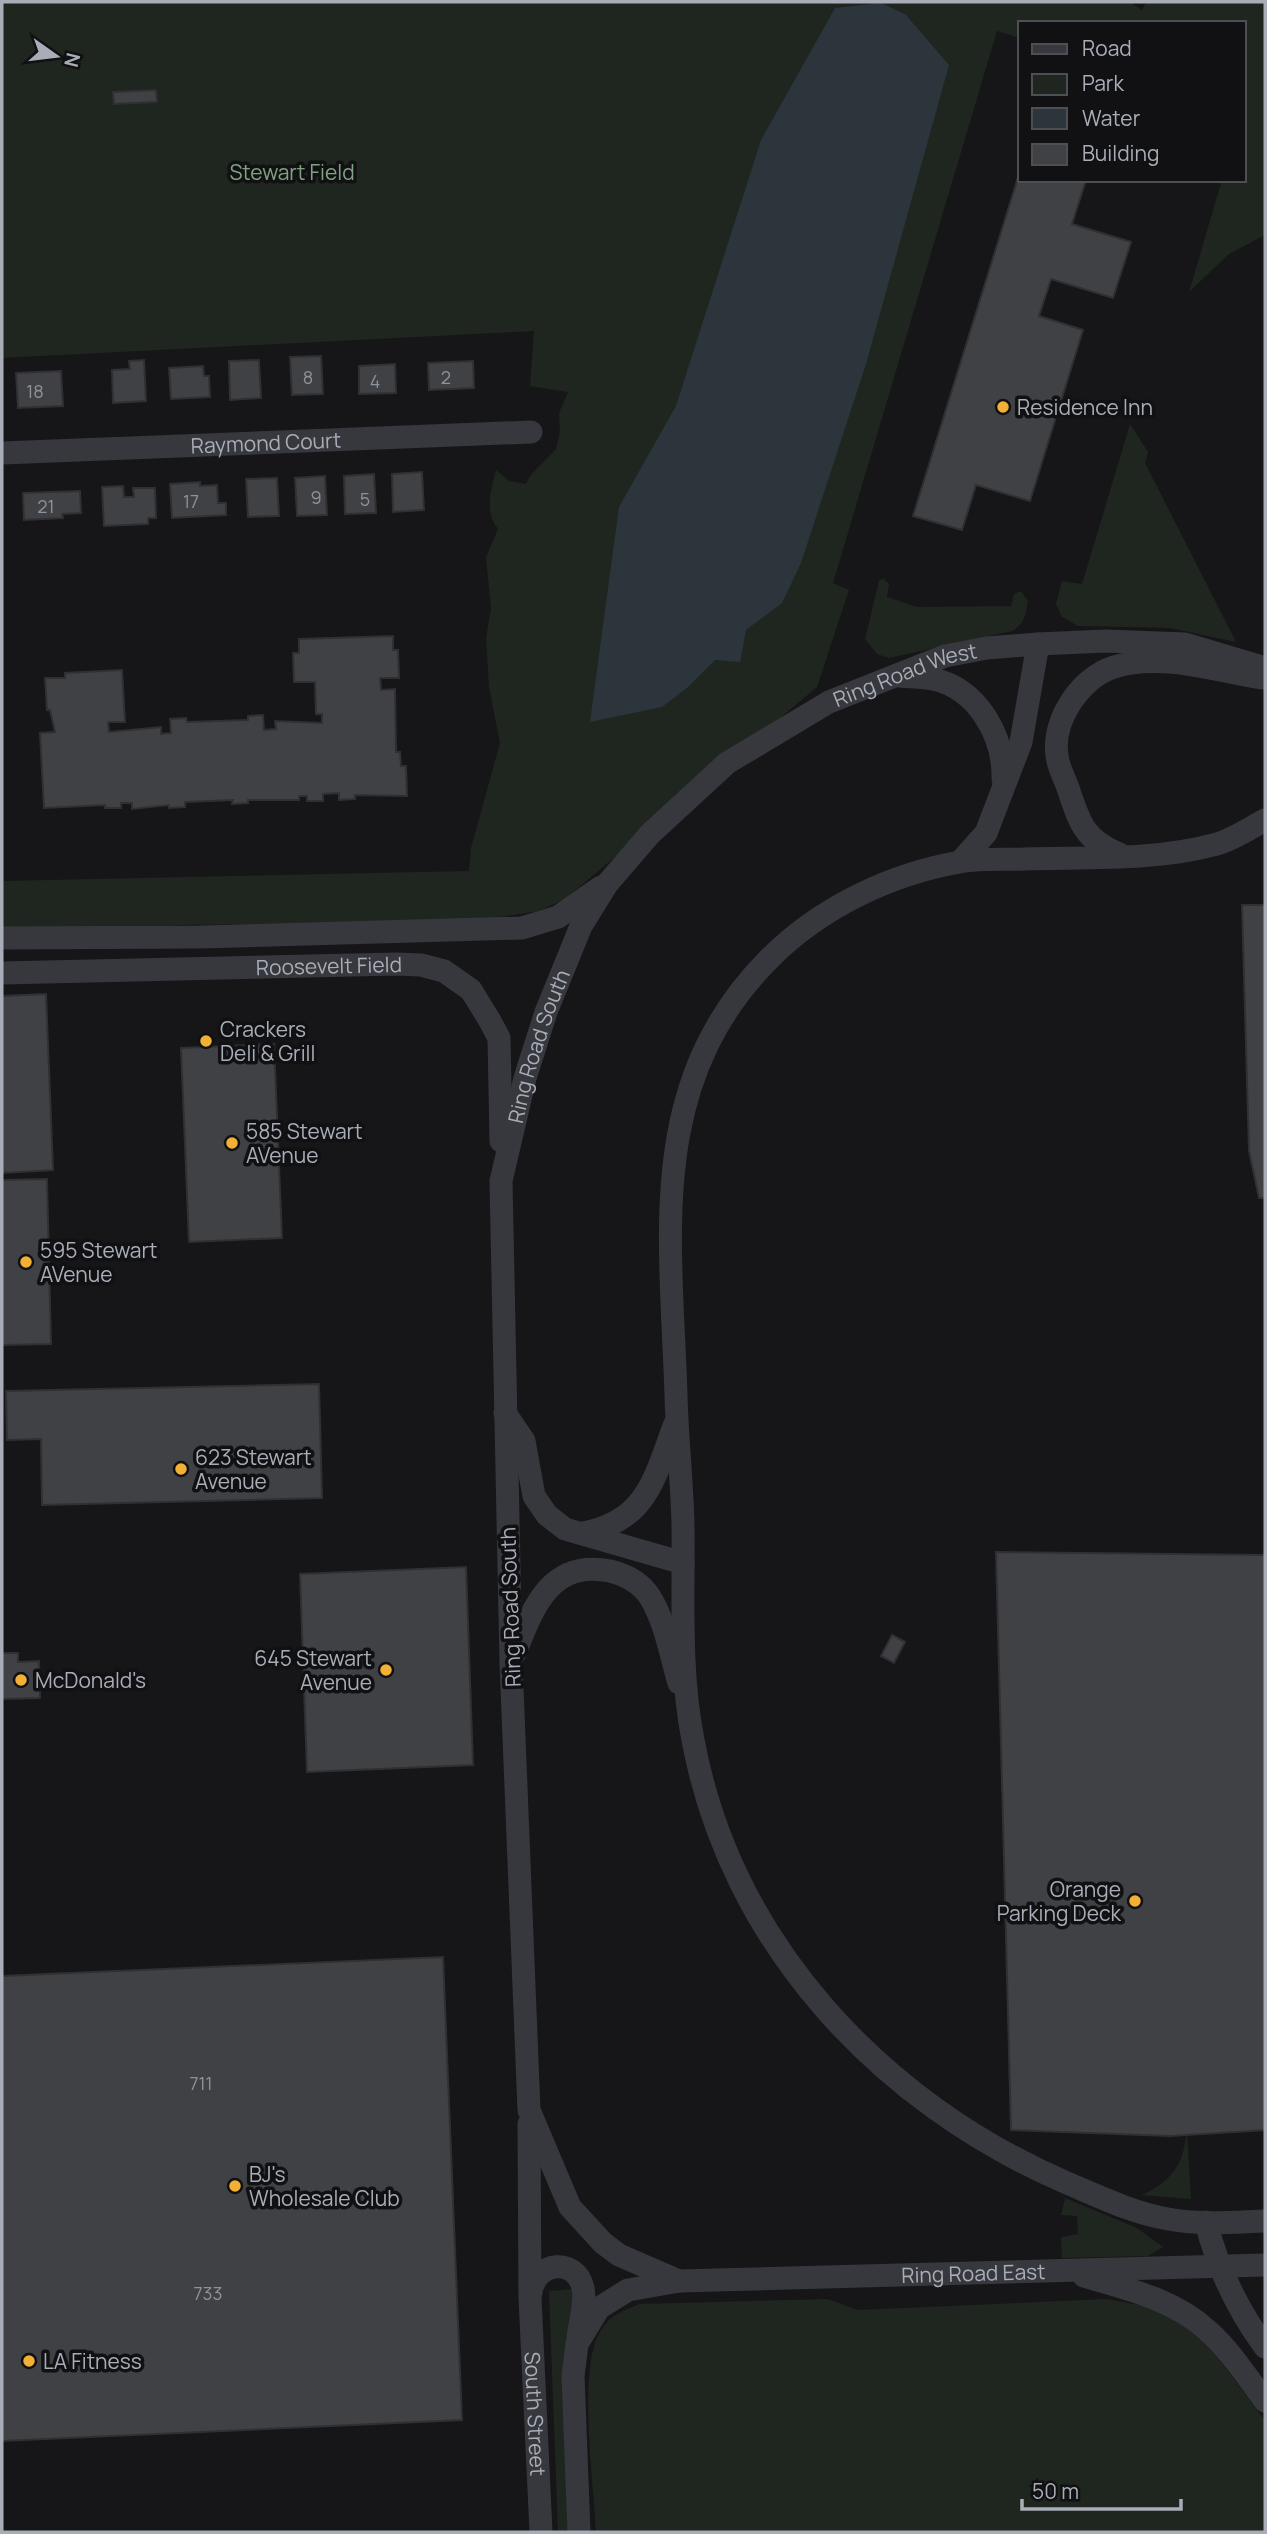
<svg xmlns="http://www.w3.org/2000/svg" width="1267" height="2534" viewBox="0 0 1267 2534" font-family="Manrope,sans-serif">
  <style>
    .green { fill: #1e261f }
    .water { fill: #2c353c }
    .building { fill: #404145; stroke: #303034; stroke-width: 2 }
    .lines { fill: none; stroke-linecap: round; stroke-linejoin: round }
    .minor { stroke: #37383d; stroke-width: 23 }
    .poi-dot { fill: #f2b134; stroke: #111113; stroke-width: 2.5 }
    .labels { text-anchor: middle; dominant-baseline: central; stroke-width: 7; stroke-linejoin: round; paint-order: stroke }
    .number-label { font-size: 18px; fill: #8e929b }
    .park-label { font-size: 21px; fill: #7fa381; stroke: #111113 }
    .poi-label { font-size: 21px; fill: #a8adb8; stroke: #111113; text-anchor: start }
    .street-label { font-size: 21px; fill: #a8adb8; stroke: #111113 }
  </style>
  <rect width="100%" height="100%" fill="#161618"/>
  <g class="green">
    <path d="M 2,2 L 1130,2 L 1142,10 L 1146,2 L 1265,2 L 1265,235 L 1229,254 L 1189,292 L 1222,180 L 1244,180 L 1244,23 L 1020,23 L 1020,38 L 997,31 L 833,583 L 849,590 L 817,687 L 565,899 L 539,911 L 479,920 L 2,928 L 2,881 L 469,871 L 471,848 L 500,743 L 489,687 L 486,638 L 491,609 L 486,557 L 498,529 C 484,512 491,489 496,470 L 509,481 L 526,484 L 530,476 L 556,449 L 560,432 L 559,413 L 568,392 L 530,386 L 534,331 L 2,358 Z"/>
    <path d="M 1130,424 L 1148,452 L 1145,463 L 1236,642 L 1170,628 L 1078,626 L 1062,617 L 1056,604 L 1062,581 L 1082,584 Z"/>
    <path d="M 883,578 L 889,584 L 887,597 L 917,607 L 1011,606 L 1014,594 L 1021,591 L 1028,601 C 1026,614 1024,625 1012,631 L 889,658 L 877,654 L 865,639 L 879,581 Z"/>
    <path d="M 1187,2132 L 1191,2199 L 1142,2195 C 1172,2181 1183,2165 1187,2132 Z"/>
    <path d="M 1065,2198 L 1137,2228 L 1163,2247 L 1148,2256 L 1062,2258 L 1061,2237 L 1078,2234 L 1077,2216 L 1061,2215 Z"/>
    <path d="M 572,2289 L 578,2532 L 558,2532 L 549,2291 Z"/>
    <path d="M 827,2299 L 858,2310 L 1107,2299 L 1155,2308 L 1181,2323 L 1211,2348 L 1265,2421 L 1265,2532 L 596,2532 C 594,2486 577,2366 601,2330 C 610,2315 624,2310 640,2304 Z"/>
  </g>
  <path class="water" d="M 881,3 L 905,14 L 949,65 L 866,364 L 801,563 L 782,603 L 746,630 L 740,662 L 715,660 L 688,687 L 662,707 L 590,722 L 619,507 L 676,406 L 761,140 L 835,8 Z"/>
  <g class="building">
    <path d="M 156,90 L 157,102 L 114,104 L 113,92 Z"/>
    <path d="M 1020,171 L 1020,180 L 1086,180 L 1072,224 L 1131,242 L 1113,298 L 1051,279 L 1039,316 L 1083,330 L 1030,501 L 976,485 L 962,530 L 913,516 Z"/>
    <path d="M 321,356 L 323,394 L 292,395 L 290,357 Z"/>
    <path d="M 144,360 L 146,401 L 113,403 L 112,370 L 130,369 L 129,361 Z"/>
    <path d="M 259,360 L 261,398 L 230,400 L 229,361 Z"/>
    <path d="M 473,361 L 474,388 L 429,390 L 428,363 Z"/>
    <path d="M 395,364 L 396,393 L 359,394 L 359,366 Z"/>
    <path d="M 203,366 L 204,376 L 209,376 L 210,397 L 171,399 L 169,368 Z"/>
    <path d="M 61,371 L 63,406 L 18,408 L 16,373 Z"/>
    <path d="M 422,472 L 424,510 L 393,512 L 392,474 Z"/>
    <path d="M 374,474 L 376,513 L 345,514 L 344,476 Z"/>
    <path d="M 325,476 L 327,515 L 297,516 L 295,478 Z"/>
    <path d="M 277,478 L 279,516 L 248,517 L 246,479 Z"/>
    <path d="M 200,482 L 200,486 L 217,485 L 218,503 L 226,503 L 226,515 L 172,518 L 170,484 Z"/>
    <path d="M 123,486 L 124,497 L 134,497 L 133,488 L 155,488 L 156,518 L 148,518 L 148,524 L 104,526 L 102,487 Z"/>
    <path d="M 80,491 L 81,513 L 62,514 L 63,518 L 24,520 L 23,493 Z"/>
    <path d="M 393,636 L 393,650 L 398,650 L 399,678 L 380,678 L 381,690 L 395,689 L 396,752 L 400,752 L 401,766 L 406,766 L 407,796 L 355,795 L 355,799 L 339,800 L 339,793 L 323,794 L 323,801 L 307,801 L 307,796 L 299,796 L 299,800 L 248,800 L 248,803 L 232,804 L 233,800 L 185,802 L 185,807 L 169,808 L 169,805 L 132,809 L 132,803 L 121,803 L 121,808 L 105,808 L 105,805 L 44,808 L 40,733 L 55,732 L 50,710 L 47,710 L 45,678 L 65,678 L 65,673 L 122,670 L 125,722 L 108,722 L 109,732 L 161,727 L 161,734 L 171,733 L 170,719 L 186,718 L 187,722 L 248,720 L 248,716 L 263,715 L 264,730 L 276,729 L 275,721 L 322,723 L 322,714 L 316,714 L 315,682 L 294,682 L 293,653 L 299,653 L 299,639 Z"/>
    <path d="M 1242,905 L 1265,905 L 1265,1198 L 1259,1198 L 1249,1151 Z"/>
    <path d="M 46,994 L 53,1170 L 2,1173 L 2,996 Z"/>
    <path d="M 274,1044 L 282,1238 L 189,1242 L 181,1048 Z"/>
    <path d="M 47,1179 L 51,1344 L 2,1345 L 2,1180 Z"/>
    <path d="M 319,1384 L 322,1498 L 42,1505 L 41,1439 L 7,1440 L 6,1391 Z"/>
    <path d="M 996,1552 L 1265,1555 L 1265,2130 L 1170,2136 L 1011,2130 Z"/>
    <path d="M 466,1567 L 473,1765 L 307,1772 L 300,1574 Z"/>
    <path d="M 892,1635 L 905,1642 L 894,1663 L 881,1656 Z"/>
    <path d="M 2,1653 L 18,1653 L 18,1662 L 39,1661 L 40,1698 L 2,1699 Z"/>
    <path d="M 443,1957 L 462,2420 L 2,2441 L 2,1976 Z"/>
  </g>
  <g class="lines">
    <g class="minor">
      <path id="s1" d="M 2,453 L 531,432"/>
      <path d="M 900,676 C 911,677 923,677 933,679 C 978,689 1004,736 1003,779"/>
      <path d="M 1265,820 C 1250,828 1234,839 1217,844 C 1155,861 1088,857 1024,859 C 1003,860 980,858 960,862 C 890,874 820,908 770,958 C 645,1083 671,1236 676,1395 C 677,1438 682,1481 683,1525 C 684,1595 679,1670 693,1740 C 731,1944 881,2103 1067,2183 C 1100,2197 1133,2213 1168,2219 C 1200,2225 1233,2222 1265,2221"/>
      <path d="M 1119,854 C 1085,840 1080,824 1069,791 C 1066,781 1060,771 1058,761 C 1049,724 1079,678 1114,667 C 1162,652 1215,671 1262,678"/>
      <path d="M 961,861 L 986,833 L 1021,742 L 1038,644"/>
      <path d="M 2,938 L 200,937 L 522,928 L 558,917 L 601,887"/>
      <path id="s2" d="M 2,973 L 397,964 L 421,965 L 444,971 L 471,990 L 490,1021 L 499,1038 L 501,1141"/>
      <path d="M 505,1413 L 524,1441 L 534,1496 L 547,1515 L 565,1529 L 683,1563"/>
      <path d="M 583,1533 C 646,1521 654,1480 674,1426"/>
      <path d="M 515,1653 C 533,1608 550,1559 610,1571 C 626,1575 641,1583 650,1597 C 665,1621 671,1656 679,1683"/>
      <path id="s3" d="M 529,2124 L 530,2298 L 541,2532"/>
      <path d="M 1206,2222 C 1217,2266 1238,2310 1265,2347"/>
      <path d="M 1084,2276 C 1127,2289 1173,2299 1207,2330 C 1230,2350 1247,2377 1265,2401"/>
      <path id="s4" d="M 679,2281 L 619,2255 L 603,2243 L 570,2207 L 529,2110 L 511,1663 L 501,1181 L 525,1078 L 546,1012 L 581,926 L 607,884 L 650,834 L 727,763 L 829,702 L 945,656 L 987,648 L 1038,644 L 1106,641 L 1185,644 L 1265,668"/>
      <path d="M 531,2292 C 536,2261 576,2257 583,2288 C 586,2303 580,2322 578,2337"/>
      <path id="s5" d="M 579,2532 L 573,2376 L 577,2344 L 599,2308 L 628,2290 L 679,2281 L 1265,2265"/>
    </g>
  </g>
  <g class="poi-dot">
    <circle cx="1003" cy="407" r="7"/>
    <circle cx="206" cy="1041" r="7"/>
    <circle cx="232" cy="1143" r="7"/>
    <circle cx="26" cy="1262" r="7"/>
    <circle cx="181" cy="1469" r="7"/>
    <circle cx="386" cy="1670" r="7"/>
    <circle cx="21" cy="1680" r="7"/>
    <circle cx="1135" cy="1901" r="7"/>
    <circle cx="235" cy="2186" r="7"/>
    <circle cx="29" cy="2361" r="7"/>
  </g>
  <g class="labels">
    <g class="number-label">
      <text x="308" y="377">8</text>
      <text x="446" y="377">2</text>
      <text x="375" y="381">4</text>
      <text x="35" y="391">18</text>
      <text x="316" y="497">9</text>
      <text x="365" y="499">5</text>
      <text x="191" y="501">17</text>
      <text x="46" y="506">21</text>
      <text x="201" y="2083">711</text>
      <text x="208" y="2293">733</text>
    </g>
    <g class="park-label">
      <text x="292" y="172">Stewart Field</text>
    </g>
    <g class="poi-label">
      <text x="1017" y="407">Residence Inn</text>
      <text x="220" y="1029">Crackers<tspan x="220" dy="24">Deli &amp; Grill</tspan></text>
      <text x="246" y="1131">585 Stewart<tspan x="246" dy="24">AVenue</tspan></text>
      <text x="40" y="1250">595 Stewart<tspan x="40" dy="24">AVenue</tspan></text>
      <text x="195" y="1457">623 Stewart<tspan x="195" dy="24">Avenue</tspan></text>
      <text x="372" y="1658" text-anchor="end">645 Stewart<tspan x="372" dy="24">Avenue</tspan></text>
      <text x="35" y="1680">McDonald's</text>
      <text x="1121" y="1889" text-anchor="end">Orange<tspan x="1121" dy="24">Parking Deck</tspan></text>
      <text x="249" y="2174">BJ's<tspan x="249" dy="24">Wholesale Club</tspan></text>
      <text x="43" y="2361">LA Fitness</text>
    </g>
    <g class="street-label">
      <text stroke="none"><textPath href="#s1" startOffset="264">Raymond Court</textPath></text>
      <text stroke="none"><textPath href="#s4" startOffset="1857">Ring Road West</textPath></text>
      <text stroke="none"><textPath href="#s2" startOffset="327">Roosevelt Field</textPath></text>
      <text stroke="none"><textPath href="#s4" startOffset="1309">Ring Road South</textPath></text>
      <text transform="translate(510 1607) rotate(-92)">Ring Road South</text>
      <text stroke="none"><textPath href="#s5" startOffset="611">Ring Road East</textPath></text>
      <text stroke="none"><textPath href="#s3" startOffset="290">South Street</textPath></text>
    </g>
  </g>
  <rect width="1267" height="2534" fill="none" stroke="#a8adb8" stroke-width="7"/>
  <rect x="1018" y="21" width="228" height="161" fill="#111113" stroke="#4d4f55" stroke-width="2"/>
  <rect x="1032" y="44" width="35" height="10" fill="#37383d" stroke="#4d4f55" stroke-width="2"/>
  <text x="1082" y="56" font-size="21" fill="#a8adb8">Road</text>
  <rect x="1032" y="74" width="35" height="21" fill="#1e261f" stroke="#4d4f55" stroke-width="2"/>
  <text x="1082" y="91" font-size="21" fill="#a8adb8">Park</text>
  <rect x="1032" y="108" width="35" height="21" fill="#2c353c" stroke="#4d4f55" stroke-width="2"/>
  <text x="1082" y="126" font-size="21" fill="#a8adb8">Water</text>
  <rect x="1032" y="144" width="35" height="21" fill="#404145" stroke="#4d4f55" stroke-width="2"/>
  <text x="1082" y="161" font-size="21" fill="#a8adb8">Building</text>
  <g transform="translate(56 56) rotate(104)" stroke="#111113" stroke-width="5" paint-order="stroke">
  <path d="M0-5L12 26L0 18L-12 26Z" fill="#a8adb8"/>
  <text y="-10" font-size="19" font-weight="bold" text-anchor="middle" fill="#a8adb8">N</text>
  </g>
  <path d="M1022 2499v10h159v-10" fill="none" stroke="#a8adb8" stroke-width="3.5"/>
  <text x="1032" y="2499" font-size="21" fill="#a8adb8" stroke="#111113" stroke-width="5" paint-order="stroke">50 m</text>
</svg>
